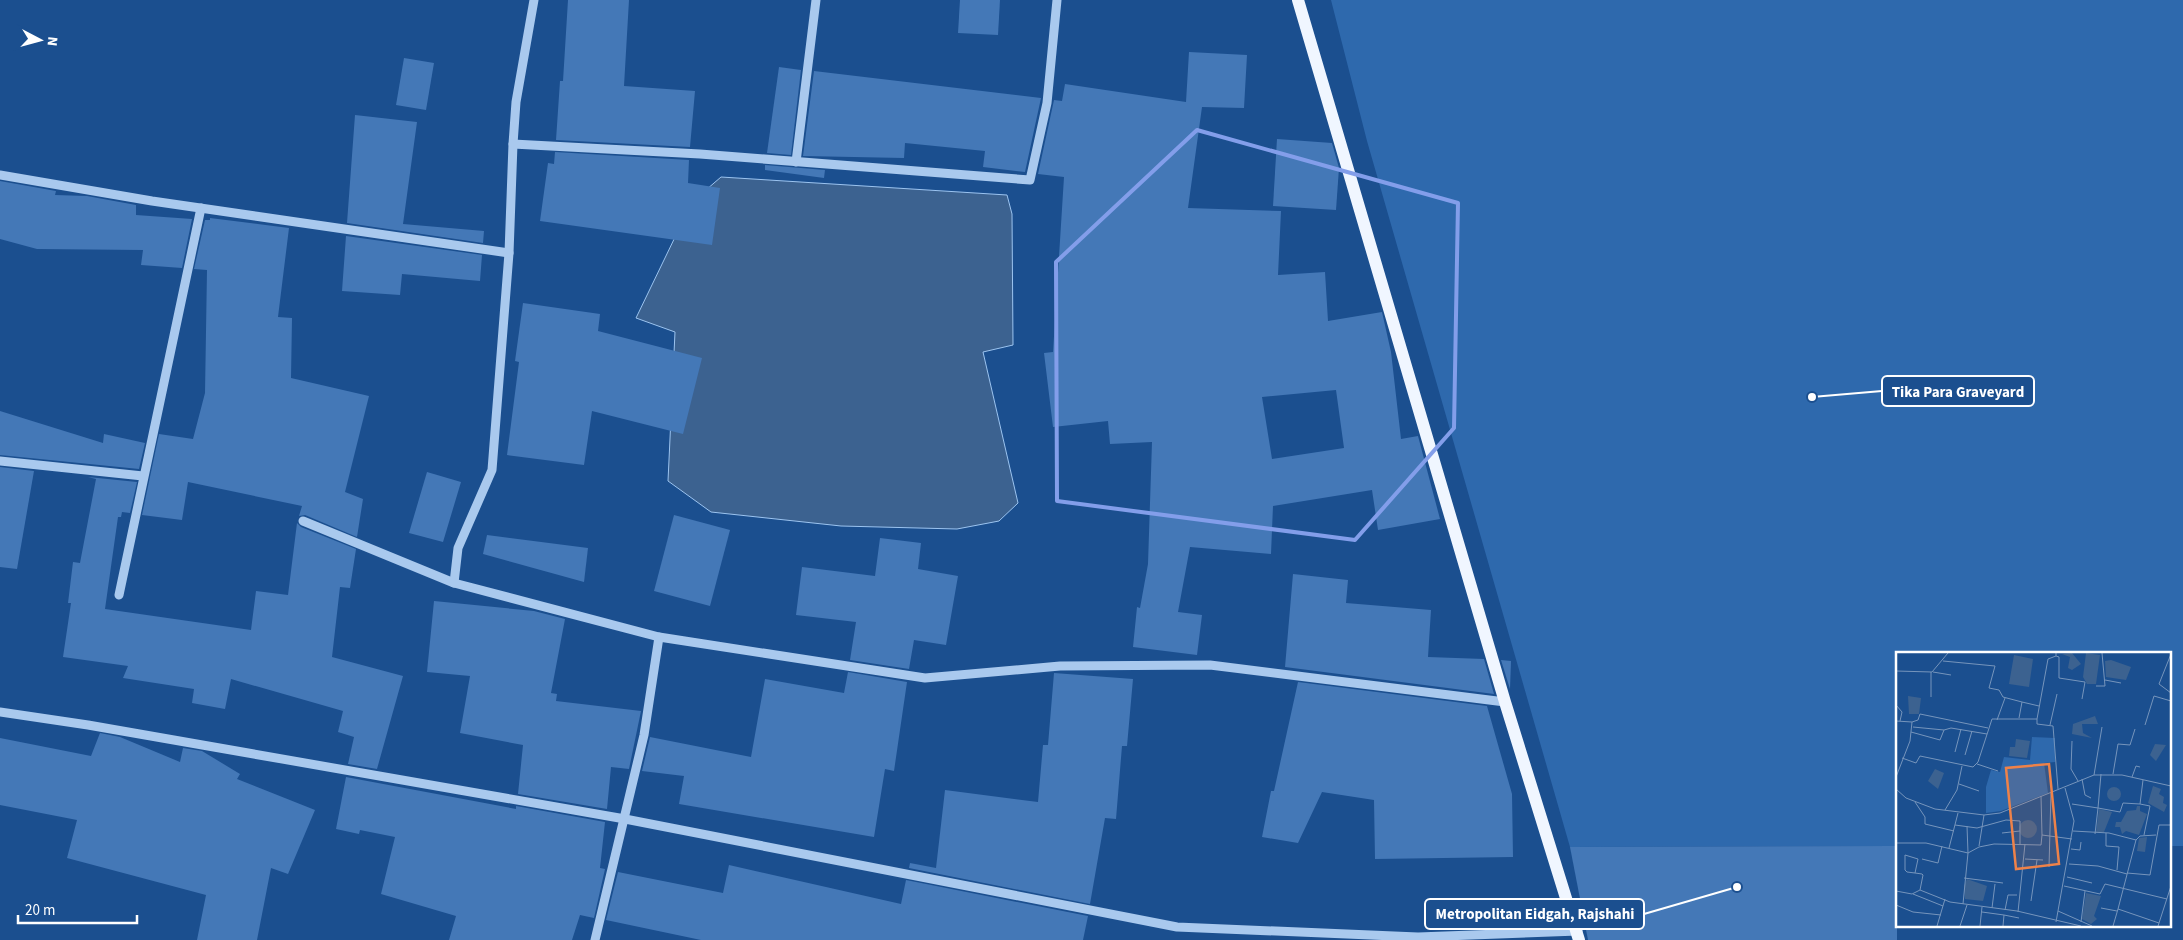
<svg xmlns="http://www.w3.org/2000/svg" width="2183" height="940" viewBox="0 0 2183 940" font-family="'Source Sans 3',sans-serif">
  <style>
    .green { fill: #2e69ad }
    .water { fill: #3c6290; stroke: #9cc4f0 }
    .building { fill: #4478b7; fill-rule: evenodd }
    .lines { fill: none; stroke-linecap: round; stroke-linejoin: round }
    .minor { stroke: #a9c9ee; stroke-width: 9 }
    .major { stroke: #f0f6ff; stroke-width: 12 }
    .marked { fill: none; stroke: #839eea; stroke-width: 4; stroke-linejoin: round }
    .inset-road { fill: none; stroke: #7695bc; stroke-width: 1 }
    .view { fill: #ee8249; fill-opacity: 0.15; stroke: #ee8249; stroke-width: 2.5 }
    .inset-edge { fill: none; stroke: #fff; stroke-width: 2.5 }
    .leader { fill: none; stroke: #fff; stroke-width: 2 }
    .callout-dot { fill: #fff; stroke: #1b4f8f; stroke-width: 2 }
    .callout { fill: #1b4f8f; stroke: #fff; stroke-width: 2 }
    .callout-label { font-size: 15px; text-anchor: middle; font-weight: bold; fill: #fff }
  </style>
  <rect width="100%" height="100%" fill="#1b4f8f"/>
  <path class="green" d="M 1331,0 L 2183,0 L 2183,846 L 2169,846 L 2169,654 L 1897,654 L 1897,846 L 1570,847 L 1367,141 Z"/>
  <path class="water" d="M 721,177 L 1007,195 L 1012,214 L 1013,345 L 983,352 L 1018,503 L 999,521 L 957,529 L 841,526 L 711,512 L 668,481 L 675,332 L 636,318 L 692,202 Z"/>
  <g class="building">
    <path d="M 568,0 L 629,0 L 624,86 L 695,91 L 690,147 L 556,140 L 560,81 L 563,81 Z"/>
    <path d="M 960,0 L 1000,0 L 998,35 L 958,33 Z"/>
    <path d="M 1189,52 L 1247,55 L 1244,108 L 1202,107 L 1188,208 L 1281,211 L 1278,275 L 1325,272 L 1328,321 L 1382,312 L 1391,352 L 1401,439 L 1418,436 L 1440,519 L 1378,530 L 1372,490 L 1273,506 L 1271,554 L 1190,547 L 1178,612 L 1202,615 L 1197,655 L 1133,647 L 1137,607 L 1140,608 L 1148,564 L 1152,442 L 1110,444 L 1108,421 L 1053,427 L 1044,353 L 1053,352 L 1064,177 L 1038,174 L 1054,100 L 1062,101 L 1065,84 L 1186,102 ZM 1336,390 L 1344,448 L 1272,459 L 1262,397 Z"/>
    <path d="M 404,58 L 434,63 L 426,110 L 396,105 Z"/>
    <path d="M 779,67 L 801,70 L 791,155 L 767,153 Z"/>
    <path d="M 814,71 L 1041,98 L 1025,172 L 983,167 L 985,151 L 905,143 L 904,158 L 803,156 Z"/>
    <path d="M 355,115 L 417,122 L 403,224 L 484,231 L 483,243 L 347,223 Z"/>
    <path d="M 1277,139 L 1332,143 L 1339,168 L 1336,210 L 1273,206 Z"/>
    <path d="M 555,152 L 689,160 L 688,183 L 720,188 L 712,245 L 540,221 L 548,163 L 554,164 Z"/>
    <path d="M 765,165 L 825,170 L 824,178 L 765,170 Z"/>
    <path d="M 0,181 L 56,191 L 55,195 L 87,196 L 136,205 L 136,215 L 192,219 L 182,268 L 141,265 L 143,250 L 37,249 L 0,239 Z"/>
    <path d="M 210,218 L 289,228 L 278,317 L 292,318 L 291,378 L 369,396 L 345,492 L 363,499 L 357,537 L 305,515 L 299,516 L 302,506 L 188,482 L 182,520 L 142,515 L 159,434 L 193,439 L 205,393 L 207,270 L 194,269 L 205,220 L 210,220 Z"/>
    <path d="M 346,236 L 482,255 L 480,281 L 402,274 L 400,295 L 342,291 Z"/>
    <path d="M 523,303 L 600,314 L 598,331 L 702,358 L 683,434 L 592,411 L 584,465 L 507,455 L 519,362 L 515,361 Z"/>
    <path d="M 0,411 L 103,443 L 104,434 L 145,443 L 139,469 L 0,455 Z"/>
    <path d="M 0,467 L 34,471 L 17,569 L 0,567 Z"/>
    <path d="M 427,472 L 461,482 L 443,542 L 409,533 Z"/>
    <path d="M 88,477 L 137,482 L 130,513 L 122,512 L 121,517 L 118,517 L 105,609 L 251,630 L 256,591 L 288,595 L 297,523 L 301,527 L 356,549 L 350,588 L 340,587 L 332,657 L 403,676 L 377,769 L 348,764 L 354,737 L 338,732 L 343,711 L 231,679 L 225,709 L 192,703 L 194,689 L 123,678 L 128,666 L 63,657 L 71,603 L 68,603 L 73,562 L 80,563 L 96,479 Z"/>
    <path d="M 674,515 L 730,530 L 710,606 L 654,591 Z"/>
    <path d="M 487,535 L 588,548 L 584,582 L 483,554 Z"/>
    <path d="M 880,538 L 921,543 L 918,569 L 958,576 L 946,645 L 914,640 L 909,669 L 850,660 L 856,622 L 796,615 L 802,567 L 875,576 Z"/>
    <path d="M 1293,574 L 1348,580 L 1346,603 L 1431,610 L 1428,657 L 1484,659 L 1494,694 L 1285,667 Z"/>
    <path d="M 434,601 L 534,611 L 565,619 L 551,693 L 557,694 L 556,701 L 641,711 L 629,769 L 611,767 L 607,809 L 518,794 L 523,745 L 460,733 L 470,676 L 427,672 Z"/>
    <path d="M 1501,660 L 1511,661 L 1510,689 Z"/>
    <path d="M 848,672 L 907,682 L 894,771 L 885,769 L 874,837 L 679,804 L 684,776 L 642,771 L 650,737 L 751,757 L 765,679 L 844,693 Z"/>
    <path d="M 1054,673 L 1133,679 L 1127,746 L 1122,746 L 1116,819 L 1105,818 L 1090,904 L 909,868 L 910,863 L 936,868 L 945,790 L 1038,802 L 1043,745 L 1048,745 Z"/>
    <path d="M 1298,682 L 1487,706 L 1512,794 L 1513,857 L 1375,859 L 1374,800 L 1322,792 L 1298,843 L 1262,837 L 1271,791 L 1274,791 Z"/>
    <path d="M 100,733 L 120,737 L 180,762 L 183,748 L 202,751 L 240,774 L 237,779 L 315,810 L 288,874 L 271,868 L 257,940 L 197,940 L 206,895 L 67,858 L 77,820 L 0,805 L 0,738 L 91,756 Z"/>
    <path d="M 346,777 L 516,809 L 516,806 L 605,822 L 600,868 L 605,869 L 594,918 L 580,915 L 572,940 L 449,940 L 456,916 L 381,894 L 395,837 L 360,830 L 359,834 L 336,829 Z"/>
    <path d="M 1897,846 L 1897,940 L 1588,940 L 1570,847 Z"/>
    <path d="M 729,865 L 901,904 L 906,880 L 1088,916 L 1083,940 L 701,940 L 606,920 L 618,872 L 723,893 Z"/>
  </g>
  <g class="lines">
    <g class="minor">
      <path d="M 534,0 L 516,102 L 513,144 L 509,253 L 492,470 L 458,548 L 454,583 L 659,637 L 644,735 L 595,940"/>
      <path d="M 513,144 L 700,154 L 1030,180 L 1047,103 L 1057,0"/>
      <path d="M 796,162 L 816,0"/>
      <path d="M 0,175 L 152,201 L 509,253"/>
      <path d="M 0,461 L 143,476"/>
      <path d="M 303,521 L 454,583"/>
      <path d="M 119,595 L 201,208"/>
      <path d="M 659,637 L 925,678 L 1060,666 L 1210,665 L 1505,702"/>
      <path d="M 0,712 L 88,725 L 625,819 L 1177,927 L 1418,937 L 1578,931"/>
    </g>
    <path class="major" d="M 1298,0 L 1505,702 L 1579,940"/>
  </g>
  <path class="marked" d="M 1197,130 L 1458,203 L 1454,428 L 1355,540 L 1057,501 L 1056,262 Z"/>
  <g transform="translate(1896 652)">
    <rect width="275" height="275" fill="#1b4f8f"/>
    <path d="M 136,85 L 159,86 L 159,110 L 148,111 L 152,141 L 105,159 L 90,161 L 90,135 L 95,118 L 104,120 L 108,105 L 134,108 Z" fill="#2e69ad"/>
    <path d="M 176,1 L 185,12 L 176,18 L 172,16 L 174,5 L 166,2 ZM 190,1 L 204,3 L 200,32 L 191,32 L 187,25 ZM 118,3 L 137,7 L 133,35 L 113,32 ZM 215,8 L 235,15 L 230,28 L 210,25 L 209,9 ZM 12,44 L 25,46 L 23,62 L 13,62 ZM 199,64 L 202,72 L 186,72 L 187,81 L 196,86 L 176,82 L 177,72 ZM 120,87 L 134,89 L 131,106 L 113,104 L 114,95 L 119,95 ZM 259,92 L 270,93 L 260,109 L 254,103 ZM 39,117 L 48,121 L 42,137 L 32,129 ZM 257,134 L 265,137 L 263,142 L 268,145 L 267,151 L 271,153 L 268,160 L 252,151 ZM211 142a7 7 0 1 1 14 0a7 7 0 1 1-14 0ZM 241,154 L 244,154 L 244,159 L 251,162 L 243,183 L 230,179 L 226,182 L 224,175 L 219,175 L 220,170 L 225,170 L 231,159 L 240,158 ZM 203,157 L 216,160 L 208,180 L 200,180 ZM123 177a9 9 0 1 1 18 0a9 9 0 1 1-18 0ZM 251,185 L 249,200 L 241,199 L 243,186 ZM 71,227 L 91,234 L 87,249 L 69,247 L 68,234 ZM 190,241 L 205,244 L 198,264 L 201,267 L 195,272 L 186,267 Z" fill="#3c6290"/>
    <path class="inset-road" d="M 160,1 L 160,4 L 152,7 L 141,67 L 141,72 L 157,74 L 162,137M 275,2 L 263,32 L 275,41M 160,4 L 163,5 L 163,26 L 189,30 L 186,47M 47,9 L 99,14 L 93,36 L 103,38 L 107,45 L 126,50 L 123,66M 0,19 L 36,20 L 52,1M 37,20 L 55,23M 209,28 L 225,31M 200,34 L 209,34 L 206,1M 35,45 L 35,20M 126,50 L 143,54M 0,53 L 6,60 L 4,69M 101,68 L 109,46M 0,69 L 16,70M 154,73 L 161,42M 249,73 L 258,44 L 275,49M 17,75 L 48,78 L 55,76 L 91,82M 15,80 L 44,88 L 48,78M 176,89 L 175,117 L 182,129M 59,100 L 65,77M 69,103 L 76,79M 6,106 L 20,111 L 24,104 L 77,115 L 82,110 L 96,67 L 141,67M 81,112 L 102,119M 205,122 L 202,156 L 224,160 L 227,151 L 244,152 L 247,128M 217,122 L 222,92 L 234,93 L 239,77M 198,123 L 206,75M 0,125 L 14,89 L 16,70 L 22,68 L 24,62 L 92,76M 236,125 L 240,114 L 244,115M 186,127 L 189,143 L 195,146M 63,132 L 83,139M 0,137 L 10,146 L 39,157 L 88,163 L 104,161 L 198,123 L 226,123 L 275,134M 145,144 L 146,183M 19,150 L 29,165 L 29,172 L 58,179M 176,152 L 202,156 L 199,182M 244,152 L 254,154 L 248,183M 49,158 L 61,138 L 66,114M 59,173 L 81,176 L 110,168 L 124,169 L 124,192M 71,174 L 72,201M 177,179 L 213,181 L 240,188M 106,181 L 124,179M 210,181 L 210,194 L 223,195 L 221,218M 0,191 L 30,191 L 72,201 L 67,252M 83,194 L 88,163M 53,196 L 62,161M 175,197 L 184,198 L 185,190M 72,201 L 83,195 L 98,192 L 145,193 L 146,183 L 176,187M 26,207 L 42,211 L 46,194M 129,207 L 147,208M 173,212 L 202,214 L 231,222M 153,215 L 155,140M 19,221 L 22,207 L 9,203 L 9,218 L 11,220 L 19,221 L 26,222 L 27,223 L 24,238M 231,221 L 254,223 L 263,173 L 275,173M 171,225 L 196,231M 68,226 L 107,231M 168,234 L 204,242 L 209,232 L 271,247M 0,239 L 16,242 L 24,238 L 54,250 L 121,259 L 185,274M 17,242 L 47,254M 135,249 L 141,208M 0,253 L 17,260 L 45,263M 96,256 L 99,232M 205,256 L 221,259M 222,257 L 240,188 L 244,184 L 260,183M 109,258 L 112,243 L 121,243M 162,259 L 196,274M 86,260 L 108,263M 122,260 L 129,192M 160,270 L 178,169 L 169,136M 185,270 L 189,239M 263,271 L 275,234M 41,274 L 49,247M 64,274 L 71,253M 84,274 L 86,255M 107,274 L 108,263 L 123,266M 217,274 L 222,257 L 263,271 L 262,274"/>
    <path class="view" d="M 153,112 L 163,212 L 120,217 L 110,116 Z"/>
    <rect width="275" height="275" class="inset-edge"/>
  </g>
  <path class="leader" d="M1812 397L1882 391M1737 887L1644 914"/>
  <g class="callout-dot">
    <circle cx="1812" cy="397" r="5"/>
    <circle cx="1737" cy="887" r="5"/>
  </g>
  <g class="callout">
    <rect x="1882" y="376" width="152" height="30" rx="5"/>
    <rect x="1425" y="899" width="219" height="30" rx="5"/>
  </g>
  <g class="callout-label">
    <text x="1958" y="397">Tika Para Graveyard</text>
    <text x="1535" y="919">Metropolitan Eidgah, Rajshahi</text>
  </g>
  <g transform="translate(40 40) rotate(96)" stroke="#1b4f8f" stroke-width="4" paint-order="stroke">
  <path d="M0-4L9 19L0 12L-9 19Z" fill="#ffffff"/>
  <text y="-8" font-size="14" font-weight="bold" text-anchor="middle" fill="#ffffff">N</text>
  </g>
  <path d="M18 915v8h119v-8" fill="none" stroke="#ffffff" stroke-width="2.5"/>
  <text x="25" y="915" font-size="15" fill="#ffffff" stroke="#1b4f8f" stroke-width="4" paint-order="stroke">20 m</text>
</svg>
